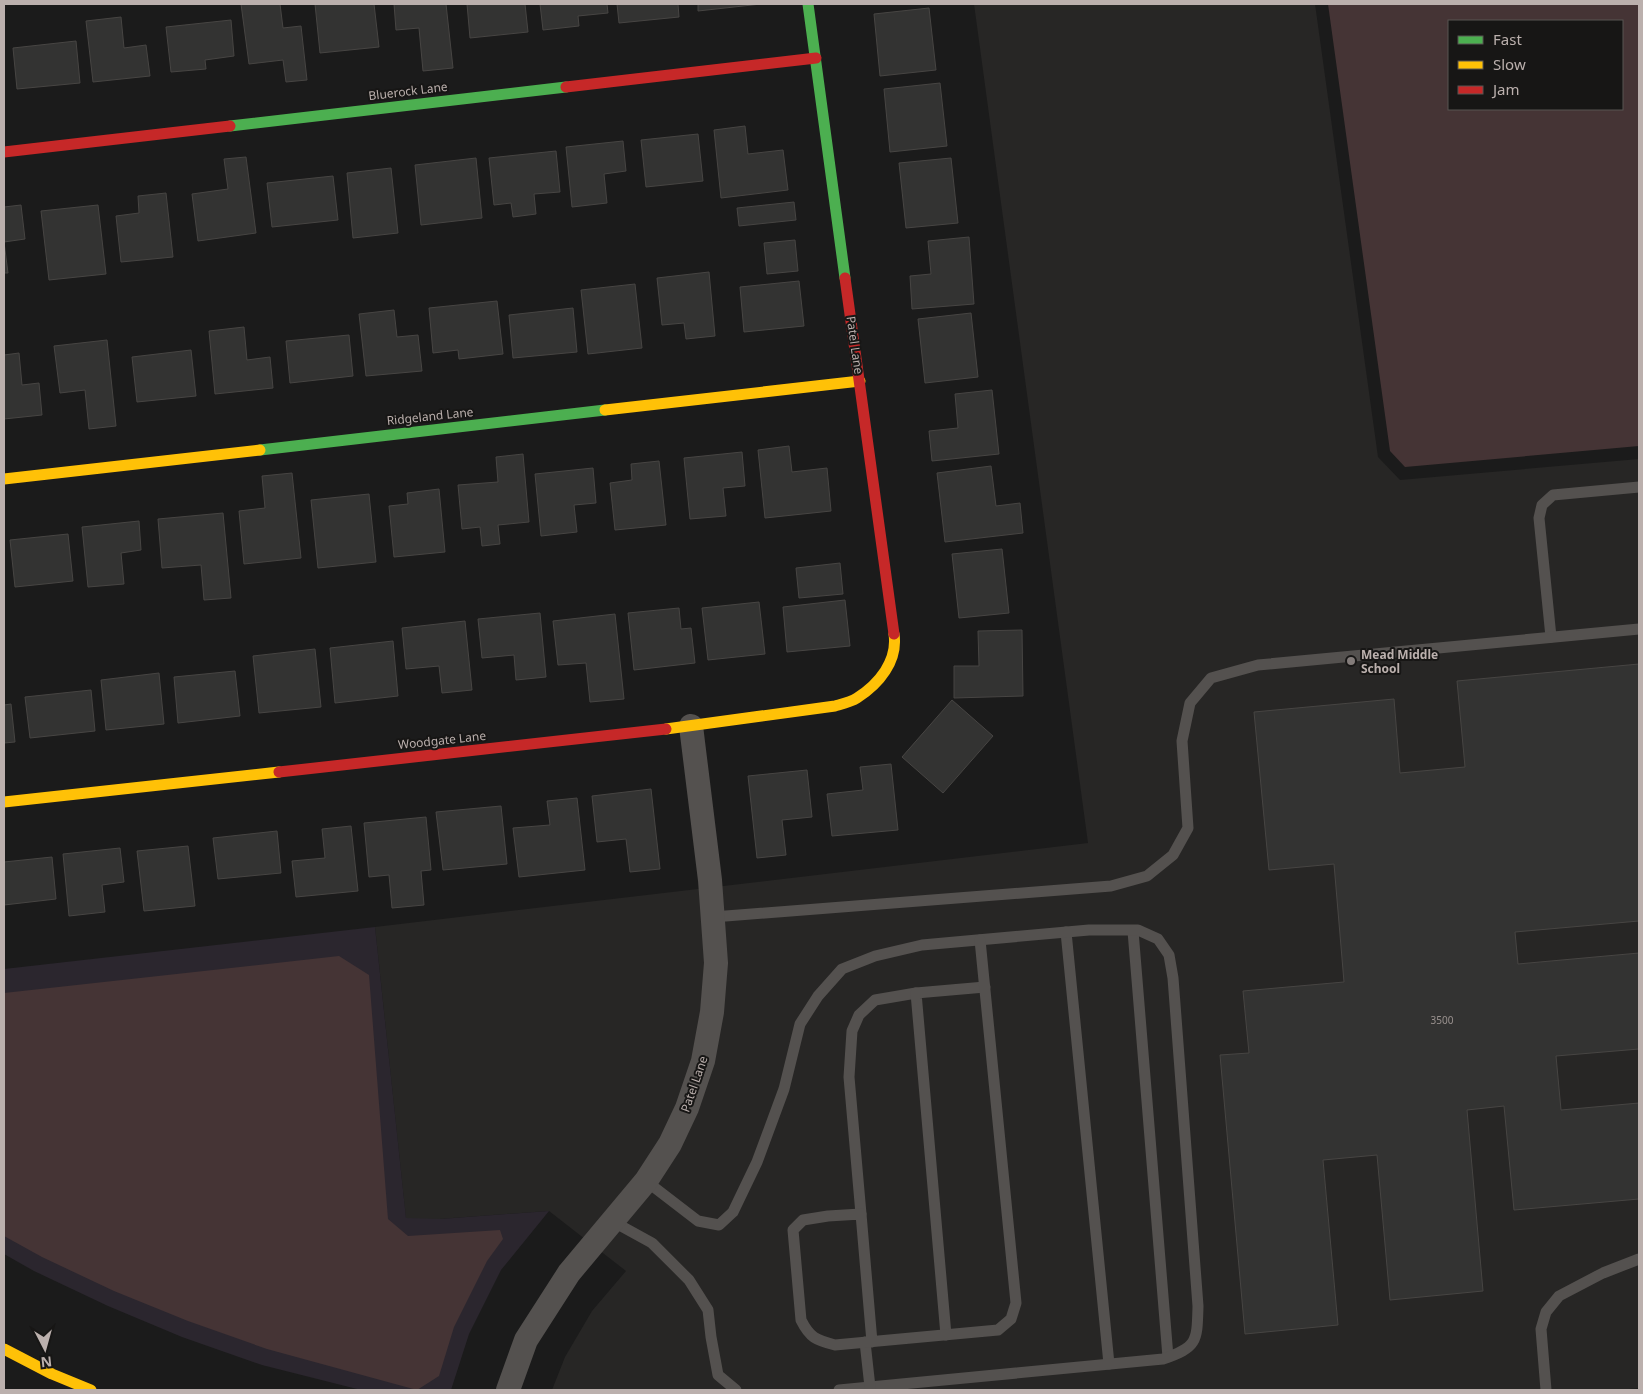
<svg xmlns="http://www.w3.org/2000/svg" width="1643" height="1394" viewBox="0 0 1643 1394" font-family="'Noto Sans',sans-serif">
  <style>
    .built { fill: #272625 }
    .green { fill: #2b262e }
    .water { fill: #453435; fill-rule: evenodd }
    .building { fill: #333332; stroke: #474543 }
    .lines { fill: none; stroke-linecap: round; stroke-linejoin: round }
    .lane { stroke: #54514f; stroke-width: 11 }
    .street { stroke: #54514f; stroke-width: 24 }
    .fast { stroke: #4caf50; stroke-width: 11 }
    .slow { stroke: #ffc107; stroke-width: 11 }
    .jam { stroke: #c62828; stroke-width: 11 }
    .poi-dot { fill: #837c7a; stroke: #171615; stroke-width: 2 }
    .labels { text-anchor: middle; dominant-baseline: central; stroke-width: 4; stroke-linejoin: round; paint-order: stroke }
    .number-label { font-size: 10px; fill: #99918e }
    .street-label { font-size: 12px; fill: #bbb0ad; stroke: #171615 }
    .poi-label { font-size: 12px; font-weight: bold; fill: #bbb0ad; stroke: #171615; text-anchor: start }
  </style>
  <rect width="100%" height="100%" fill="#1b1b1b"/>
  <path class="built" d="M 974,4 L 1315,4 L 1378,457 L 1400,480 L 1639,459 L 1639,1388 L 1620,1390 L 552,1390 L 565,1357 L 592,1311 L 626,1271 L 549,1211 L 440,1219 L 406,1219 L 375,927 L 1088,843 Z"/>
  <path class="green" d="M 375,927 L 406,1218 L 440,1219 L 549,1211 L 501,1270 L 469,1334 L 451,1390 L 361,1390 L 262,1365 L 182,1337 L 108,1306 L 34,1271 L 4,1254 L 4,969 Z"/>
  <g class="water">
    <path d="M 1328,4 L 1639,4 L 1639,446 L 1405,467 L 1390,451 ZM 1449,21 L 1622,21 L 1622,109 L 1449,109 Z"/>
    <path d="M 339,956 L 369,975 L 388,1219 L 408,1236 L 500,1230 L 503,1239 L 487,1261 L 454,1327 L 439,1376 L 417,1390 L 267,1349 L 188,1321 L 114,1291 L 42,1257 L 4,1236 L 4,993 Z"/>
  </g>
  <g class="building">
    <path d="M 241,4 L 280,4 L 283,28 L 301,26 L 307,80 L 286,82 L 283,60 L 249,64 Z"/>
    <path d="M 315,4 L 374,4 L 379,47 L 320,53 Z"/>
    <path d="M 394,4 L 446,4 L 453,68 L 423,71 L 419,28 L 396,30 Z"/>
    <path d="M 467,4 L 525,4 L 528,32 L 470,38 Z"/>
    <path d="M 540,4 L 607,4 L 608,13 L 578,16 L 579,26 L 543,30 Z"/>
    <path d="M 617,4 L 678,4 L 679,17 L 619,23 Z"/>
    <path d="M 698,4 L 761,4 L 698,11 Z"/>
    <path d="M 929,8 L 936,70 L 880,76 L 874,14 Z"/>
    <path d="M 121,17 L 124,48 L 146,45 L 150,76 L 93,82 L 86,21 Z"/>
    <path d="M 231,20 L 234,56 L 205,60 L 206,69 L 171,72 L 166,27 Z"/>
    <path d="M 76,41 L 80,83 L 17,89 L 13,48 Z"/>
    <path d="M 940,83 L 947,146 L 890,152 L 884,89 Z"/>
    <path d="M 745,126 L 748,154 L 783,150 L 788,190 L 721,198 L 714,130 Z"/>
    <path d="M 698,134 L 703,181 L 646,187 L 641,140 Z"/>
    <path d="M 623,141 L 626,171 L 604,174 L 607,203 L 572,207 L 566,147 Z"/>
    <path d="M 556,151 L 560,192 L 534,194 L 536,214 L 513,217 L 511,203 L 494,205 L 489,158 Z"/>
    <path d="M 246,157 L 256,233 L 198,241 L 192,194 L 228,189 L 224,159 Z"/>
    <path d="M 476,158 L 482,218 L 421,225 L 415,165 Z"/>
    <path d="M 951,158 L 958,223 L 906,228 L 899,163 Z"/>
    <path d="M 391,168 L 398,233 L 353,238 L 347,173 Z"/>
    <path d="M 333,176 L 338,220 L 272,227 L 267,183 Z"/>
    <path d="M 166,193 L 173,257 L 121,262 L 116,216 L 139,213 L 138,196 Z"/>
    <path d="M 794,202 L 796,220 L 739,226 L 737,208 Z"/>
    <path d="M 21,205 L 25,239 L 4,242 L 8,273 L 4,273 L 4,207 Z"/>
    <path d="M 98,205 L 106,274 L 49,280 L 41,211 Z"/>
    <path d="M 969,237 L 974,304 L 912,309 L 910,276 L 931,274 L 928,241 Z"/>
    <path d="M 795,240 L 798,271 L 767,274 L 764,243 Z"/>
    <path d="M 709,272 L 715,336 L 686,339 L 684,323 L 662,325 L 657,278 Z"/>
    <path d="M 799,281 L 804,326 L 744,332 L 740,287 Z"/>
    <path d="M 635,284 L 642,348 L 588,354 L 581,290 Z"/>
    <path d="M 497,301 L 503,354 L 459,359 L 458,350 L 433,353 L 429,308 Z"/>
    <path d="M 573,308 L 577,352 L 513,358 L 509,315 Z"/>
    <path d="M 394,310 L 397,337 L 418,335 L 422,371 L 366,376 L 359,314 Z"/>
    <path d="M 971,313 L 978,377 L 925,383 L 918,319 Z"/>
    <path d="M 244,327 L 247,360 L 270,357 L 273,388 L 215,394 L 209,331 Z"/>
    <path d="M 349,335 L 353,376 L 290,383 L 286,341 Z"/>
    <path d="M 107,340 L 116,426 L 89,429 L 85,390 L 60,393 L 54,346 Z"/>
    <path d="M 191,350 L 196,396 L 137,402 L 132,357 Z"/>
    <path d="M 19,353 L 22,385 L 39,383 L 42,415 L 4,419 L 4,355 Z"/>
    <path d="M 992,390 L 999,454 L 932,461 L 929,431 L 958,428 L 955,394 Z"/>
    <path d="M 789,446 L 792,472 L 827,468 L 831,511 L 765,518 L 758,450 Z"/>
    <path d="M 742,452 L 745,486 L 723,488 L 726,516 L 690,519 L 684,458 Z"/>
    <path d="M 523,454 L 529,522 L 498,525 L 500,544 L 482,546 L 480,527 L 462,529 L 458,485 L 498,482 L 496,457 Z"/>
    <path d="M 659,461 L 666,525 L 615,530 L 610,483 L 632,480 L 631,464 Z"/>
    <path d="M 991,466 L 996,506 L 1020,503 L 1023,533 L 945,542 L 937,473 Z"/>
    <path d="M 593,468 L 596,503 L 574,505 L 577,532 L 541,536 L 535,474 Z"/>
    <path d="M 292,473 L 301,558 L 244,564 L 239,511 L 265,508 L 262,476 Z"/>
    <path d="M 439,489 L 445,552 L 394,557 L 389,506 L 408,504 L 407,493 Z"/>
    <path d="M 369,494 L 376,562 L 318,568 L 311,500 Z"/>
    <path d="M 223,513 L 231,598 L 204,600 L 201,565 L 162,568 L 158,519 Z"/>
    <path d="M 139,521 L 141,550 L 121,553 L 124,584 L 88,587 L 82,527 Z"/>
    <path d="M 68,534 L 73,581 L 15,587 L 10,540 Z"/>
    <path d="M 1002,549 L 1009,613 L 959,618 L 952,554 Z"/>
    <path d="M 840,563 L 843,594 L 799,598 L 796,568 Z"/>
    <path d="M 845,600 L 850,646 L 787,652 L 783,607 Z"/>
    <path d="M 759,602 L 765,654 L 708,660 L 702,608 Z"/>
    <path d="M 679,608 L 681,629 L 691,628 L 695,663 L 634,670 L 628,613 Z"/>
    <path d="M 540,613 L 546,677 L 516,680 L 514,655 L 482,658 L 478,619 Z"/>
    <path d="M 615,614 L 624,699 L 590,702 L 586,663 L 558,665 L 553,621 Z"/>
    <path d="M 465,621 L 472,690 L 442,693 L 439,666 L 406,669 L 402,628 Z"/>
    <path d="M 1022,630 L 1023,696 L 954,698 L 954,666 L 979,666 L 978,631 Z"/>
    <path d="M 393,641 L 398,696 L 335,703 L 330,648 Z"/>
    <path d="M 315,649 L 321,707 L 259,713 L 253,656 Z"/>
    <path d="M 1639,664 L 1639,921 L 1515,932 L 1518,964 L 1639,953 L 1639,1049 L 1556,1056 L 1561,1110 L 1639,1103 L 1639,1199 L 1514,1210 L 1504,1106 L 1467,1110 L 1483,1291 L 1390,1300 L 1377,1155 L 1323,1160 L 1338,1325 L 1245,1334 L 1220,1055 L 1249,1053 L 1243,991 L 1344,982 L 1334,864 L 1269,870 L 1254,712 L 1394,699 L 1400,773 L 1465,767 L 1457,681 Z"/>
    <path d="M 235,671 L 240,716 L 178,723 L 174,677 Z"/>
    <path d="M 159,673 L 164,724 L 106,730 L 101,680 Z"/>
    <path d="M 91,690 L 95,731 L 30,738 L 25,697 Z"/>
    <path d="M 952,700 L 993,736 L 943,793 L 902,757 Z"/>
    <path d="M 11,704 L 15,742 L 4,743 L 4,705 Z"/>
    <path d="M 891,764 L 898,830 L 832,836 L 827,794 L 863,790 L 860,767 Z"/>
    <path d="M 807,770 L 812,817 L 782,820 L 786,855 L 757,858 L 748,776 Z"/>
    <path d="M 651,789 L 660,869 L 630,872 L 626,839 L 597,842 L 592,796 Z"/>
    <path d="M 577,798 L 585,870 L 519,877 L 513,828 L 550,825 L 547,801 Z"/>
    <path d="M 501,806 L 507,864 L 443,870 L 436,812 Z"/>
    <path d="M 426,817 L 431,870 L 421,871 L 424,905 L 392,908 L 389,875 L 369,877 L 364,823 Z"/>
    <path d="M 351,826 L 358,891 L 296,897 L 292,861 L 325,858 L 322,829 Z"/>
    <path d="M 277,831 L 281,873 L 218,879 L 213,838 Z"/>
    <path d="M 188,846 L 195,906 L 144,911 L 137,851 Z"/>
    <path d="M 120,848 L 124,882 L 102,885 L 105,912 L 69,916 L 63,854 Z"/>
    <path d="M 52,857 L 56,899 L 4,905 L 4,862 Z"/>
  </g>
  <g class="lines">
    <g class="lane">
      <path d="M 1551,637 L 1539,518 L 1542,505 L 1553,495 L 1639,487"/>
      <path d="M 713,917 L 1111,886 L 1147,876 L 1173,855 L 1188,828 L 1182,741 L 1190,703 L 1211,678 L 1258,665 L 1639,629"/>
      <path d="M 1133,931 L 1168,1357"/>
      <path d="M 1066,932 L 1109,1364"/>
      <path d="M 646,1181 L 698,1221 L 719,1225 L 733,1212 L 757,1162 L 784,1089 L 800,1024 L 818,996 L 842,969 L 875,956 L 922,945 L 1089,930 L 1138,930 L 1158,939 L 1169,955 L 1173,978 L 1198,1306 C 1197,1341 1198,1347 1163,1359 L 839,1390"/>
      <path d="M 861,1214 L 849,1077 L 852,1031 L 859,1015 L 875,1000 L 916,993"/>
      <path d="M 612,1221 L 652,1243 L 689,1280 L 708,1310 L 711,1337 L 718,1375 L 736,1390"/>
      <path d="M 946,1335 L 916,993 L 985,987"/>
      <path d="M 865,1342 L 870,1387"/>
      <path d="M 872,1342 L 861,1214 L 828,1216 L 803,1220 L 793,1230 L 801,1320 C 810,1338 816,1340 835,1345 L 998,1330 L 1011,1319 L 1016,1303 L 980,940"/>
      <path d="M 1546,1390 L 1541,1329 L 1546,1312 L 1559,1296 L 1603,1273 L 1639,1259"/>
    </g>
    <path class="street" d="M 508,1390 L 526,1340 L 569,1273 L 646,1181 L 670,1144 L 687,1108 L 703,1061 L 712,1012 L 716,963 L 710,880 L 691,726"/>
    <g class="fast">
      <path d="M 808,4 L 845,278"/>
      <path d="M 230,126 L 566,87"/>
      <path d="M 260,450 L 605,410"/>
    </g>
    <g class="slow">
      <path d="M 605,410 L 860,381"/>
      <path d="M 4,479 L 260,450"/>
      <path d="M 666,729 L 835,706 C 842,704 851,702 857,698 C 879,684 898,661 894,634"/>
      <path d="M 4,802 L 279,772"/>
      <path d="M 4,1349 L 52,1374 L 91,1390"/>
    </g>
    <g class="jam">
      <path d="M 566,87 L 816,58"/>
      <path d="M 4,152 L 230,126"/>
      <path d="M 845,278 L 894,634"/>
      <path d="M 279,772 L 666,729"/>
    </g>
  </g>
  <circle class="poi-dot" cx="1351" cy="661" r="5"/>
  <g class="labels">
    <g class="number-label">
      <text x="1442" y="1020">3500</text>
    </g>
    <g class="street-label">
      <text transform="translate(408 91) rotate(-7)">Bluerock Lane</text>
      <text transform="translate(855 345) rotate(82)">Patel Lane</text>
      <text transform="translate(430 416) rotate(-6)">Ridgeland Lane</text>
      <text transform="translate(442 740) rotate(-6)">Woodgate Lane</text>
      <text transform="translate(694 1084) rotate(-71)">Patel Lane</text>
    </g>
    <g class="poi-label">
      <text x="1361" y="654">Mead Middle<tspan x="1361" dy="14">School</tspan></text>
    </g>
  </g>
  <rect width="1643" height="1394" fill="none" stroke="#bbb0ad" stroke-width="10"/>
  <rect x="1448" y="20" width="175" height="90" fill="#171615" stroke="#595452"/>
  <rect x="1458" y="36" width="25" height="8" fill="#4caf50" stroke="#595452"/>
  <text x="1493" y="45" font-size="15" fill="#bbb0ad">Fast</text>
  <rect x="1458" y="61" width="25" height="8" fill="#ffc107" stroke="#595452"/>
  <text x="1493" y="70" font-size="15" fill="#bbb0ad">Slow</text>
  <rect x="1458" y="86" width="25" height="8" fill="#c62828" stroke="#595452"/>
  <text x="1493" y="95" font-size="15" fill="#bbb0ad">Jam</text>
  <g transform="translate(45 1349) rotate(174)" stroke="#171615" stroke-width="4" paint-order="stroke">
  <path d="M0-4L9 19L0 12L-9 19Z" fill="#bbb0ad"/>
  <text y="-8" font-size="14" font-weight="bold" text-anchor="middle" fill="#bbb0ad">N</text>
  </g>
</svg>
